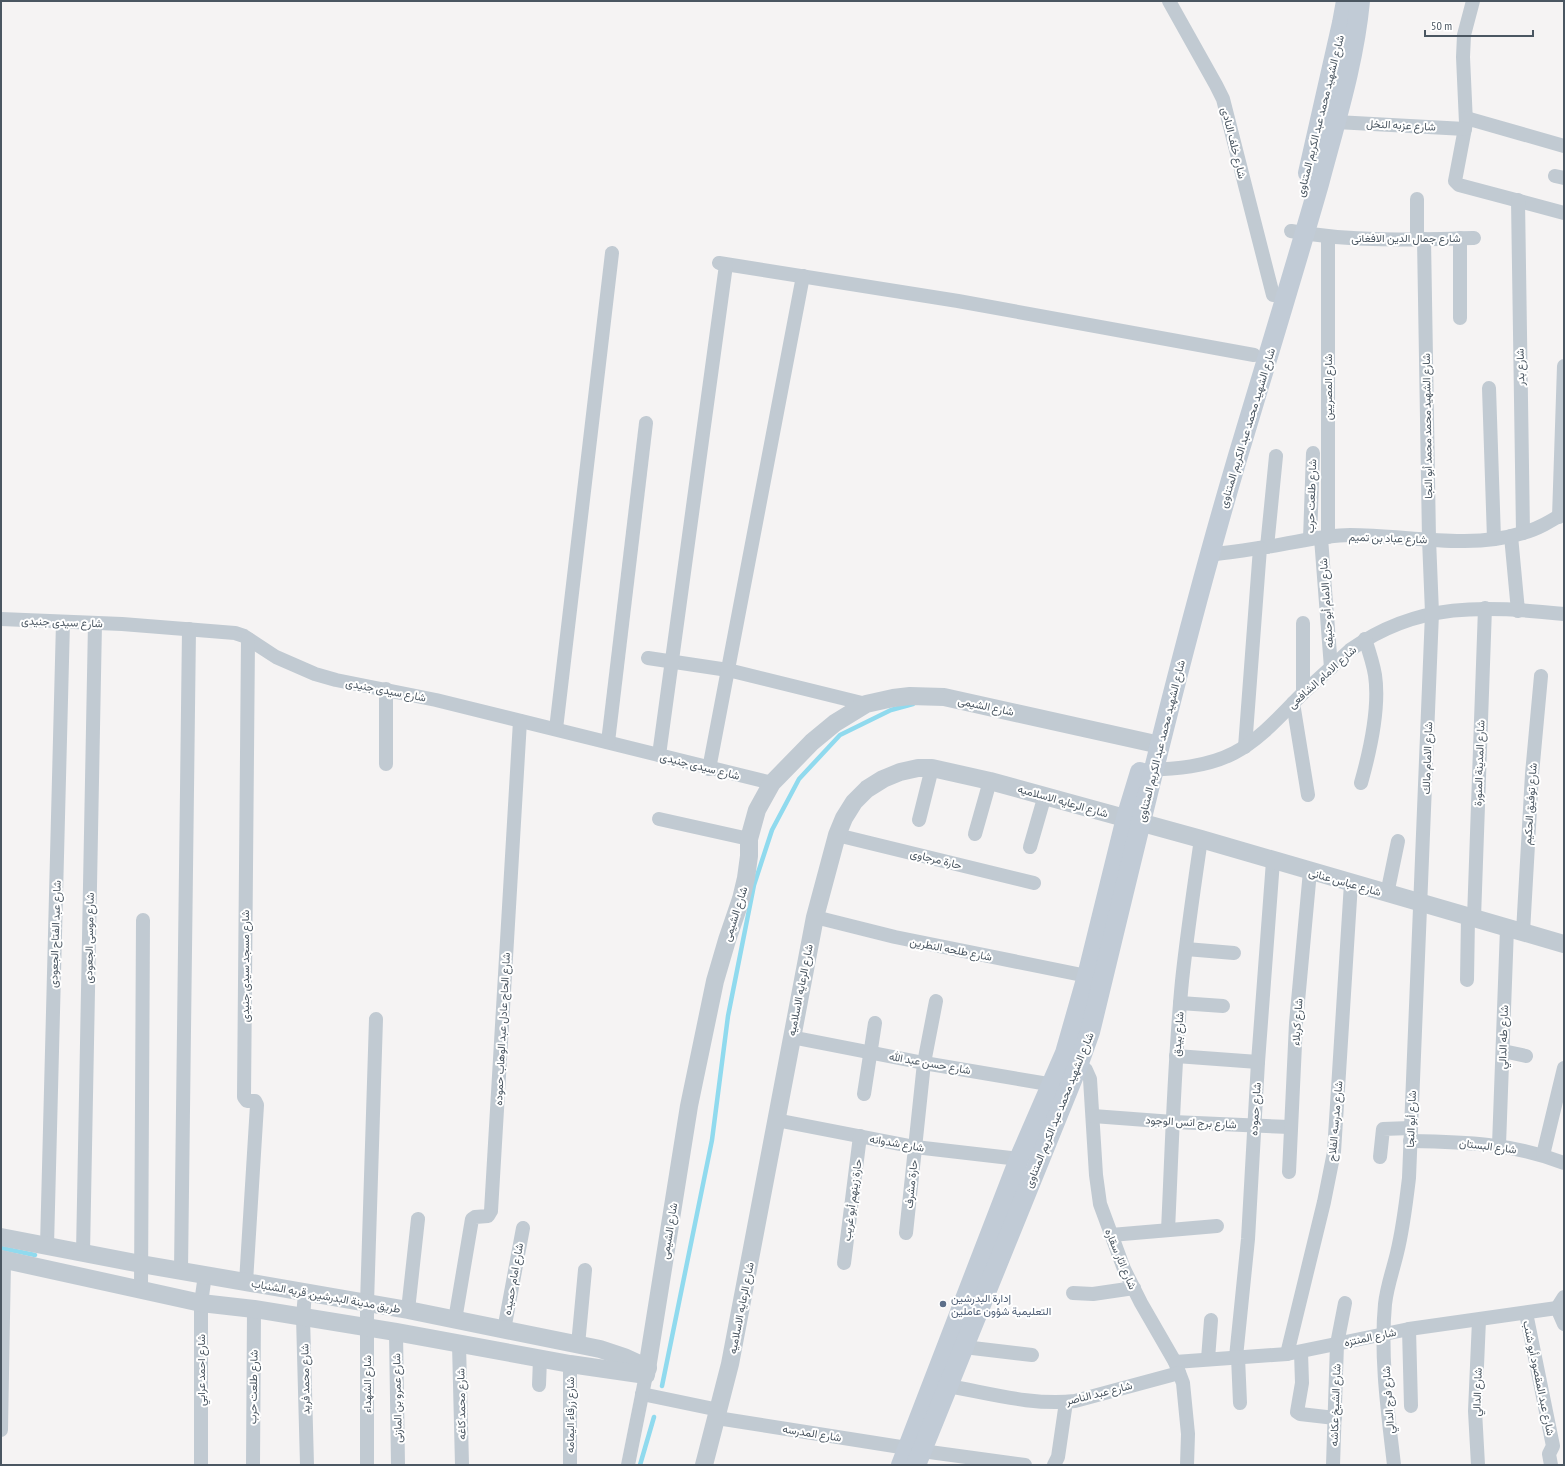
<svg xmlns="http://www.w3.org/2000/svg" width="1565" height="1466" viewBox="0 0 1565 1466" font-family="'PT Sans Narrow',Vazirmatn,sans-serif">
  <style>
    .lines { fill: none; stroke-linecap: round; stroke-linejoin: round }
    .stream { stroke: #90daee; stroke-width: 4.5 }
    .minor { stroke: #c1cad2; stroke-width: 14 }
    .tertiary { stroke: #c1cad2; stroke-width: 18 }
    .secondary { stroke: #c1cbd6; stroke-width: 20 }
    .service-dot { fill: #5c6f8a; stroke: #fff; stroke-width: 1.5 }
    .labels { text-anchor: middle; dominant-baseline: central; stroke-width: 4; stroke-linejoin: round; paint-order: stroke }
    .street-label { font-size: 11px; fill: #4a5661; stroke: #fff }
    .service-label { font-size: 11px; fill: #4e5e75; stroke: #fff; text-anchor: start }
  </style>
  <rect width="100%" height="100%" fill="#f5f3f3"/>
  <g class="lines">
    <g class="stream">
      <path d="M 1,1248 L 35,1255"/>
      <path d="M 662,1386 L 712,1140 L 728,1016 L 754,885 L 772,830 L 799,779 L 840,735 L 891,710 L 913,704"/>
      <path d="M 640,1465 L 654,1417"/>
    </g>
    <g class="minor">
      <path d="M 1169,1 L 1216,85 L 1223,99 L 1273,295"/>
      <path d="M 1473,1 L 1464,35 L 1463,57 L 1466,123 L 1455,181 L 1459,185 L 1564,213"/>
      <path d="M 1466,118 L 1564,146"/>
      <path d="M 1336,122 L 1465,129"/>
      <path d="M 1555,176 L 1564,178"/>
      <path d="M 1518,200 L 1523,533"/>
      <path d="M 1291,231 C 1352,242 1412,240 1474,238"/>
      <path d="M 1460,238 L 1460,318"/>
      <path d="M 1417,240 L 1417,199"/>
      <path d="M 719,263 L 958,301 L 1254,355"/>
      <path d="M 1489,388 L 1494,539"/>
      <path d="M 1559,517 L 1564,366"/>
      <path d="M 1511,536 L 1518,611"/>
      <path d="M 1328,537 L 1328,237"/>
      <path d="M 1321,538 L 1331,668"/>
      <path d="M 1310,539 L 1313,453"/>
      <path d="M 1267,547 L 1276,456"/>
      <path d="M 1209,555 C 1230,552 1251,550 1272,546 C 1298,542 1324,535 1350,535 C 1407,535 1467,550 1523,533 C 1538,529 1551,521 1564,513"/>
      <path d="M 1,619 L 122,624 L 235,633 L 244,636 L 276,657 L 315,674 L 336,680 L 436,700 L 772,783"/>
      <path d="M 1303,623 L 1303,693"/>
      <path d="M 648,658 L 728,670 L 866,704"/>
      <path d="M 1293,703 L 1308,795"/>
      <path d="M 556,729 L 612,253"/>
      <path d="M 608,742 L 646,423"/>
      <path d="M 1245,747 L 1260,548"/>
      <path d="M 659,755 L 726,265"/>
      <path d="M 386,764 L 386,689"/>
      <path d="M 709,769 L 803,276"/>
      <path d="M 1146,770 C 1175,769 1207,767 1234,753 C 1261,739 1282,714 1303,693 C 1318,679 1334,665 1350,650 C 1419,601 1484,606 1564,614"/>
      <path d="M 1361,783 C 1370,751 1380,708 1375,675 C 1373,663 1369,651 1365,639"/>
      <path d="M 659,819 L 749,839"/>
      <path d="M 919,820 L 932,768"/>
      <path d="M 975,834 L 990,781"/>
      <path d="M 837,835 L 1034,883"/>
      <path d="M 1030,847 L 1045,795"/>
      <path d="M 1387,894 L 1398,841"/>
      <path d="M 815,917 L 895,937 L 1087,976"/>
      <path d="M 1474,918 L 1485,608"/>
      <path d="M 1523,932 L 1532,774 L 1541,676"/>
      <path d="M 1186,949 L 1234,953"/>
      <path d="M 1467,980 L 1468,917"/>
      <path d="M 1180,1003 L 1223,1006"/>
      <path d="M 791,1037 L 924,1063 L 1060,1086"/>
      <path d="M 1503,1051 L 1526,1056"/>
      <path d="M 1176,1056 L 1258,1062"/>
      <path d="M 1074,1059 L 1086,1070 L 1090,1079 L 1096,1175 L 1100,1204 L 1124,1269 L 1141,1303 L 1175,1362 L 1183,1383 L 1188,1434 L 1187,1465"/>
      <path d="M 864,1094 L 875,1023"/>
      <path d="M 1093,1116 L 1173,1122 L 1290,1127"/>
      <path d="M 776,1120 L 915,1147 L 1019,1159"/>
      <path d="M 1410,1141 C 1465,1142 1512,1143 1564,1163"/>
      <path d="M 1499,1145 L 1507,928"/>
      <path d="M 1543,1155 L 1564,1068"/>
      <path d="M 1380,1157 L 1383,1129 L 1410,1128"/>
      <path d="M 1289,1172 L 1296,1023 L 1310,871"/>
      <path d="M 1168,1230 C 1172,1147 1174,1064 1182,981 C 1187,934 1194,887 1201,839"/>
      <path d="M 906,1233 L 924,1063 L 936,1001"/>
      <path d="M 1111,1235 L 1217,1226"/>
      <path d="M 47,1246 L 63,622"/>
      <path d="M 83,1253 L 95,623"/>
      <path d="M 844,1263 L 860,1136"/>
      <path d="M 181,1271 L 189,629"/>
      <path d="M 246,1282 L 257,1105 L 255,1101 L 247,1101 L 244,1097 L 248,639"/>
      <path d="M 141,1289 L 143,920"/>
      <path d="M 305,1293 L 303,1317 L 307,1465"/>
      <path d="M 1073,1293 L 1093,1294 L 1134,1288"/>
      <path d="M 1564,1297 L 1557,1308 L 1564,1324"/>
      <path d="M 408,1310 L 418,1219"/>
      <path d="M 1526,1313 L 1553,1446 L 1549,1454 L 1551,1465"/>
      <path d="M 455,1320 L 472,1219 L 475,1217 L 488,1216 L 491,1211 L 520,721"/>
      <path d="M 1409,1329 L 1411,1406"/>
      <path d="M 504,1330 L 523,1228"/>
      <path d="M 396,1332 L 398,1465"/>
      <path d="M 459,1344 L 462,1465"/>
      <path d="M 578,1345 L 585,1270"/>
      <path d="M 964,1347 L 1032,1355"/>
      <path d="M 1301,1352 L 1302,1383 L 1297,1412 L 1300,1414 L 1335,1418"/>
      <path d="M 1287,1354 L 1324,1202 L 1334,1152 L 1351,883"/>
      <path d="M 1236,1357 L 1248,1239 L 1258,1062 L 1273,861"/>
      <path d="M 1238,1357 L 1240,1403"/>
      <path d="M 1208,1359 L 1211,1320"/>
      <path d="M 1175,1362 L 1287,1354 L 1409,1329 L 1557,1308 L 1564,1310"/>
      <path d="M 570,1364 L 570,1465"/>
      <path d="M 539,1385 L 540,1359"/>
      <path d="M 948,1386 C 989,1393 1033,1406 1075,1401 L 1179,1373"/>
      <path d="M 642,1394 L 719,1410"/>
      <path d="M 717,1418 L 907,1448"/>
      <path d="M 1,1430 L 4,1260"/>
      <path d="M 922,1451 L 1025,1465"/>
      <path d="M 201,1465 L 201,1303 L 205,1275"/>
      <path d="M 253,1465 L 254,1309"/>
      <path d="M 367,1465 L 367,1303 L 376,1019"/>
      <path d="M 628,1465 L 646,1375"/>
      <path d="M 1054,1465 L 1058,1457 L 1066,1402"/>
      <path d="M 1333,1465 L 1337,1344 L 1345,1303"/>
      <path d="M 1394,1465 C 1388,1413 1380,1356 1385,1304 C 1387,1286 1393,1270 1397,1253 C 1403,1229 1406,1203 1409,1178 L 1432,613 L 1429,539 L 1424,239"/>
      <path d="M 1478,1465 L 1475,1411 L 1479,1320"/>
    </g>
    <g class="tertiary">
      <path d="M 1,1237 L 141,1264 L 408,1310 L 600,1349 L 624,1357 L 648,1368"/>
      <path d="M 1,1259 L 201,1303 L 254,1309 L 396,1332 L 570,1364 L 646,1375 L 689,1106 L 715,981 L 727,940 L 741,899 L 746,878 L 749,856 L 749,839 L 757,810 L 772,783 L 812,742 L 835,723 L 866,704 L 893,698 L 910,696 L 944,697 L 1160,745"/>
      <path d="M 704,1465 L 730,1364 L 815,917 L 837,835 L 844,818 L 854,802 L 867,789 L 883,779 L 900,772 L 918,768 L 932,768 L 990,781 L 1201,839 L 1564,944"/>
    </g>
    <g class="secondary">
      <path d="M 1308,173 L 1342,23 L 1346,1"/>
      <path d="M 901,1465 L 1019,1159 L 1065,1053 L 1087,976 L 1126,818 L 1140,772"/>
      <path d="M 916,1465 L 1079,1063 L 1090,1032 C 1136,843 1180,653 1235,466 C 1263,372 1292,278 1319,184 C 1335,123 1354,64 1360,1"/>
    </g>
  </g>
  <circle class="service-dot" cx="943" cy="1304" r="4"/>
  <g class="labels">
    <g class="street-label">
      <text transform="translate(1320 116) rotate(-76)">شارع الشهيد محمد عبد الكريم المتناوى</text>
      <text transform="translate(1401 125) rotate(3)">شارع عزبه النخل</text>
      <text transform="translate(1234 143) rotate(76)">شارع خلف النادى</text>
      <text x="1406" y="238">شارع جمال الدين الافغانى</text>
      <text transform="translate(1520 367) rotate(-91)">شارع بدر</text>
      <text transform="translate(1328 387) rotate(-90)">شارع المصريين</text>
      <text transform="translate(1427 426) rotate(-91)">شارع الشهيد محمد محمد أبو النجا</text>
      <text transform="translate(1247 428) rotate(-73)">شارع الشهيد محمد عبد الكريم المتناوى</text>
      <text transform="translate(1311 496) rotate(-88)">شارع طلعت حرب</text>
      <text transform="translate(1388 538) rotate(2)">شارع عباد بن تميم</text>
      <text transform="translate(1326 603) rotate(-94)">شارع الامام أبو حنيفه</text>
      <text transform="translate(62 622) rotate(2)">شارع سيدى جنيدى</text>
      <text transform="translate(1322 677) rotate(-42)">شارع الامام الشافعى</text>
      <text transform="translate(386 690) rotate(11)">شارع سيدى جنيدى</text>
      <text transform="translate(986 706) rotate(12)">شارع الشيمى</text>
      <text transform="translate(1161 741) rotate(-76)">شارع الشهيد محمد عبد الكريم المتناوى</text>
      <text transform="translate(1427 758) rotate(-88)">شارع الامام مالك</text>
      <text transform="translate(1479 763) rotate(-88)">شارع المدينة المنورة</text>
      <text transform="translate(700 766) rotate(14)">شارع سيدى جنيدى</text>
      <text transform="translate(1063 801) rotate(16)">شارع الرعايه الاسلاميه</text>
      <text transform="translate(1530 804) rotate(-86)">شارع توفيق الحكيم</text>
      <text transform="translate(936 859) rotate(14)">حارة مرجاوى</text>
      <text transform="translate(1345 882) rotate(16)">شارع عباس عنانى</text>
      <text transform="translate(735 914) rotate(-72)">شارع الشيمى</text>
      <text transform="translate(55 934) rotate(-88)">شارع عبد الفتاح الجعودى</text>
      <text transform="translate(89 938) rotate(-89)">شارع موسى الجعودى</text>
      <text transform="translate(951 949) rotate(11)">شارع طلحه النطرين</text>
      <text transform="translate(245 966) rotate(-90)">شارع مسجد سيدى جنيدى</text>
      <text transform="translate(800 990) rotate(-79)">شارع الرعايه الاسلاميه</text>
      <text transform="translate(1297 1022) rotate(-86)">شارع كربلاء</text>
      <text transform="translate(502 1029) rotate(-87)">شارع الحاج عادل عبد الوهاب حموده</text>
      <text transform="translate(1178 1034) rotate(-86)">شارع بيدق</text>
      <text transform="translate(1503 1037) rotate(-88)">شارع طه الدالي</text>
      <text transform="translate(930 1063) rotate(10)">شارع حسن عبد الله</text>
      <text transform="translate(1255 1109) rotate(-86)">شارع حموده</text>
      <text transform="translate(1059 1110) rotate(-68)">شارع الشهيد محمد عبد الكريم المتناوى</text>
      <text transform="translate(1411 1119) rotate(-88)">شارع أبو النجا</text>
      <text transform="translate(1335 1121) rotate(-85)">شارع مدرسه الفلاح</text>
      <text transform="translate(1191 1122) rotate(3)">شارع برج انس الوجود</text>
      <text transform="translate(897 1143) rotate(10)">شارع شدوانه</text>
      <text transform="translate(1488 1146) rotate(7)">شارع البستان</text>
      <text transform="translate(911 1184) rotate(-84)">حارة مشرف</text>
      <text transform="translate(852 1200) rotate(-82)">حارة زينهم أبو غريب</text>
      <text transform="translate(669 1231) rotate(-81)">شارع الشيمى</text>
      <text transform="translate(1121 1259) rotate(67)">شارع اثار سقاره</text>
      <text transform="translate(513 1279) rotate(-80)">شارع امام حميده</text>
      <text transform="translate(326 1296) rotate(10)">طريق مدينة البدرشين, قريه الشنباب</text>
      <text transform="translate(741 1308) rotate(-79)">شارع الرعايه الاسلاميه</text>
      <text transform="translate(1370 1337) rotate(-12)">شارع المنتزه</text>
      <text transform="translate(201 1370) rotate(-90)">شارع احمد عرابي</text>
      <text transform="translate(1539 1378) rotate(78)">شارع عبد المقصود أبو شنب</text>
      <text transform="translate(305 1379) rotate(-91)">شارع محمد فريد</text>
      <text transform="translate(367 1384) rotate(-90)">شارع الشهداء</text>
      <text transform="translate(253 1387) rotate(-89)">شارع طلعت حرب</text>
      <text transform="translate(1477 1392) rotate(-88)">شارع الدالي</text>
      <text transform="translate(1099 1393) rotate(-14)">شارع عبد الناصر</text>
      <text transform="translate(397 1398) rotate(-91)">شارع عمرو بن المازنى</text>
      <text transform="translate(1388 1400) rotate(-94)">شارع فرج الدالي</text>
      <text transform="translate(461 1404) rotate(-91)">شارع محمد كاغه</text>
      <text transform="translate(1335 1405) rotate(-88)">شارع الشيخ عكاشه</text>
      <text transform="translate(570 1415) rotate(-90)">شارع زرقاء اليمامه</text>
      <text transform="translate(812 1433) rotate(9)">شارع المدرسه</text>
    </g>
    <g class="service-label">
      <text x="951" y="1298">إدارة البدرشين<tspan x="951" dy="13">التعليمية شؤون عاملين</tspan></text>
    </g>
  </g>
  <rect width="1565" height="1466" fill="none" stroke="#4a5661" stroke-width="4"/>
  <path d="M1425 30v6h108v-6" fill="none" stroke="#4a5661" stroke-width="2"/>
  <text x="1431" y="30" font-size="12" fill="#4a5661" stroke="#ffffff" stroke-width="3" paint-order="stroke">50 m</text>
</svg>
